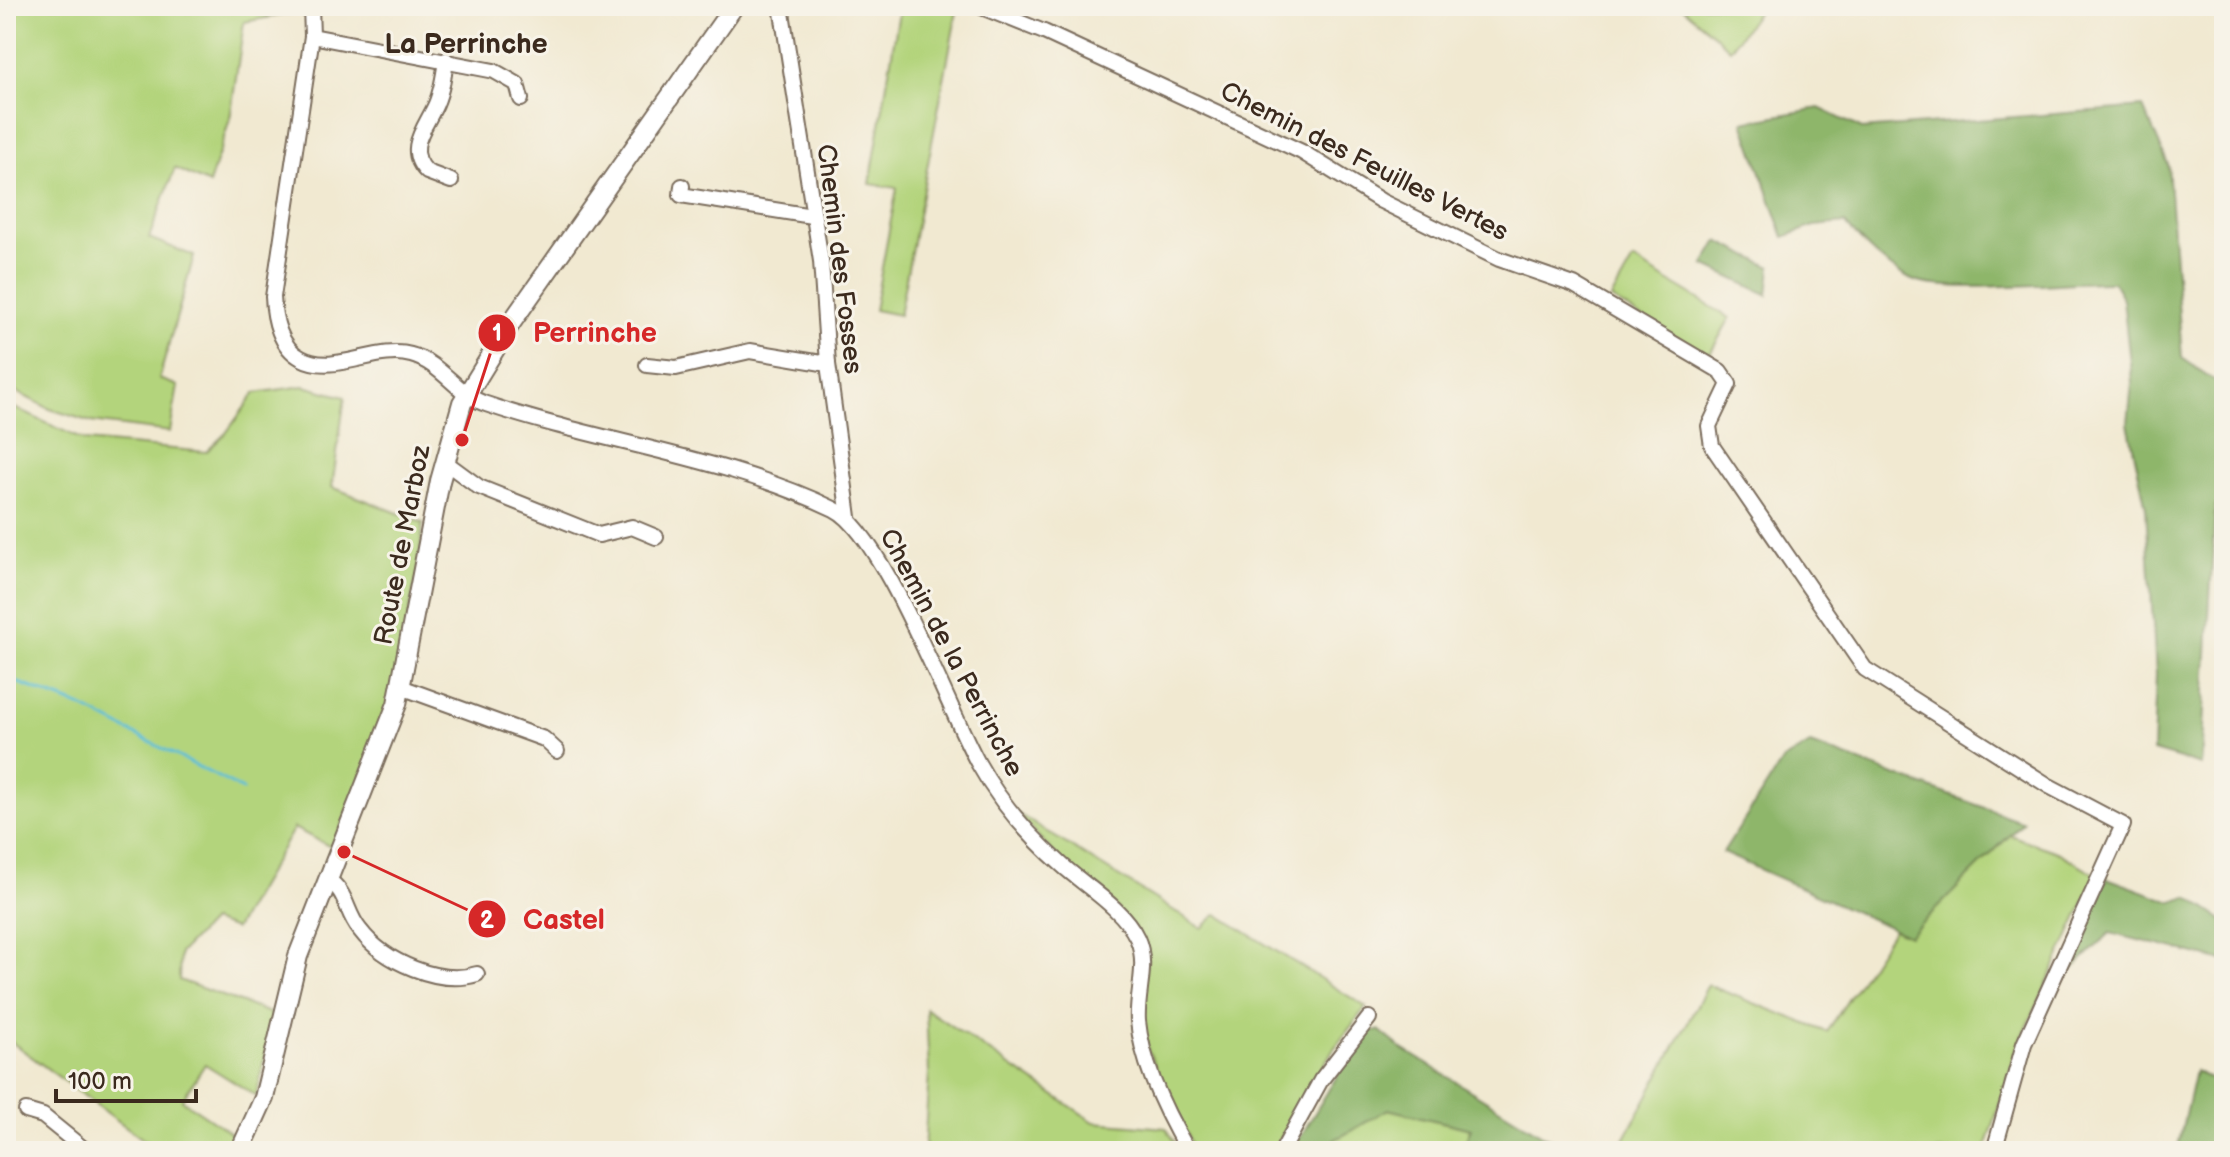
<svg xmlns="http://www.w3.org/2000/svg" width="2230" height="1157" viewBox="0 0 2230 1157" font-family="'Balsamiq Sans',sans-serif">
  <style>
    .green { fill: #b3d47b; stroke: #777f4c; stroke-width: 2 }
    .forest { fill: #8eb66b; stroke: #647044; stroke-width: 2 }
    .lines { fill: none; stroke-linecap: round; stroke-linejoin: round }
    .stream { stroke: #5abed8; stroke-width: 3 }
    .minor-casing { stroke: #7b6d5d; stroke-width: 18 }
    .major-casing { stroke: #7b6d5d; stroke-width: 22 }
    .minor { stroke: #fff; stroke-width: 14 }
    .major { stroke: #fff; stroke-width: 18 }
    .labels { text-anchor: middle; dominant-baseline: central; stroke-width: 6; stroke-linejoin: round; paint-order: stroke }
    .street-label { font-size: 26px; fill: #3b2a1e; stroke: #f7f3e8 }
    .neighbourhood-label { font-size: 28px; font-weight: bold; fill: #3b2a1e; stroke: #f7f3e8 }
    .leader { fill: none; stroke: #d62828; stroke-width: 3 }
    .callout-dot { fill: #d62828; stroke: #f7f3e8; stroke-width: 3 }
    .mark-label { font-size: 24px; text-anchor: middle; font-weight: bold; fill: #fff }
    .callout-label { font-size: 28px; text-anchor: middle; font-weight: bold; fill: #d62828; stroke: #f7f3e8; stroke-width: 6; stroke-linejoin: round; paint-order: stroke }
  </style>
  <rect width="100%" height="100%" fill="#f7f3e8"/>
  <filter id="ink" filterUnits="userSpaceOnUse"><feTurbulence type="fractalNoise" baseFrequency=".0125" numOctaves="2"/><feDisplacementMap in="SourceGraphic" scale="16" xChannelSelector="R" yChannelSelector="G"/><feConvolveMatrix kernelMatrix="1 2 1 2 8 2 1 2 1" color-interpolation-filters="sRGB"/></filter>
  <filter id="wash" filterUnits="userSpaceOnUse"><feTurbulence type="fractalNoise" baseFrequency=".006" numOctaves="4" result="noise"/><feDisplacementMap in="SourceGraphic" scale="32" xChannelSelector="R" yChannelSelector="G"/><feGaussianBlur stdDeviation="1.8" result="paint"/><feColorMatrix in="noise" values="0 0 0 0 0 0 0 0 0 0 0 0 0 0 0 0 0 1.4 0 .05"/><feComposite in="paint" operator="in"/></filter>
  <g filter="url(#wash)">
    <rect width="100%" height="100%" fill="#f1e9d1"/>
    <g class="green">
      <path d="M 6,6 L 303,6 L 304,11 L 244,22 L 230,119 L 209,184 L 175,168 L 149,238 L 194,256 L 159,379 L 178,386 L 170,432 L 91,422 L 50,409 L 6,387 Z"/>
      <path d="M 900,6 L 958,6 L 899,315 L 874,310 L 897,188 L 870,184 Z"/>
      <path d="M 1681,6 L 1762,6 L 1730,49 Z"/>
      <path d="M 1633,260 L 1730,318 L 1708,357 L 1611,299 Z"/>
      <path d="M 304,386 L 345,397 L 332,487 L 423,523 L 418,572 L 388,709 L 333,848 L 294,828 L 235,929 L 211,921 L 180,953 L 179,980 L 275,1015 L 256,1096 L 205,1064 L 182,1100 L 240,1139 L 232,1151 L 159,1151 L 6,1038 L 6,404 L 85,441 L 206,452 L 226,433 L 255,393 Z"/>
      <path d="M 1015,812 L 1202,928 L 1217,914 L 1366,1007 L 1332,1051 L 1273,1151 L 1194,1151 L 1148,1050 L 1142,1020 L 1147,952 Z"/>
      <path d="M 2010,835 L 2059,853 L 2097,875 L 2017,1049 L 1985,1151 L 1618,1151 L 1708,985 L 1827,1032 L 1894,929 L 1909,935 Z"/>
      <path d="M 926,1009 L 1094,1122 L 1166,1128 L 1181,1151 L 924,1151 L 929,1073 Z"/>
      <path d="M 1388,1109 L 1471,1129 L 1461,1151 L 1304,1151 Z"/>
    </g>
    <g class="forest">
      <path d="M 2143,107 L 2168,164 L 2182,358 L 2224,387 L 2224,422 L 2216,443 L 2224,448 L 2224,504 L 2215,506 L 2201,765 L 2153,751 L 2156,674 L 2146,508 L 2128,423 L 2132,382 L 2123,299 L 2113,282 C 2071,281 1941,295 1910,279 C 1883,265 1865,246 1845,223 L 1814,226 L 1784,237 L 1743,122 L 1819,108 L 1862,129 Z"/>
      <path d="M 1718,241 L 1771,267 L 1768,295 L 1704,265 Z"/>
      <path d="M 1810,744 L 2023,822 L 1909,936 L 1723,853 L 1783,760 Z"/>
      <path d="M 2107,878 L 2172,902 L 2188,897 L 2224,921 L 2224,961 L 2110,933 L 2060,981 Z"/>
      <path d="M 1379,1030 L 1401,1048 L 1547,1138 L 1585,1151 L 1461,1151 L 1471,1129 L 1388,1109 C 1360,1125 1325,1151 1292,1151 L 1364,1031 Z"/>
      <path d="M 2195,1071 L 2224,1086 L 2224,1151 L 2177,1151 Z"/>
    </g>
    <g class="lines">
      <path class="stream" d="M 6,678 L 82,707 L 243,790"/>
    </g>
  </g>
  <g filter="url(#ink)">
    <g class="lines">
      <g class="minor-casing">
        <g id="minor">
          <path d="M 311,6 L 312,36 L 273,297 C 274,319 280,347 301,358 C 334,376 377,345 411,355 C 442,363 457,395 486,404 C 601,443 724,456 834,509 C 883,533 948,709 978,763 C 999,801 1029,836 1062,865 C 1085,886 1123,908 1137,938 C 1149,964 1136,994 1138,1021 C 1142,1065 1166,1113 1188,1151"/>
          <path d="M 781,6 L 821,261 L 828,364 L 849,517"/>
          <path d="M 979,6 L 1044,32 L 1302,152 L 1381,201 L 1499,259 L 1574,285 L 1720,371 L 1729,384 L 1709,426 L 1712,446 L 1865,669 L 2049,786 L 2123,825 L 2024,1044 L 1994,1151"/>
          <path d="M 312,36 L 494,71 L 517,84 L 521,99"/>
          <path d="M 446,60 C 444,75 442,90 436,104 C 426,127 404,149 427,172 L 451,181"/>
          <path d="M 682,186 L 681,195 L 812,216"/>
          <path d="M 647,365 L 676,368 L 750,351 L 828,364"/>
          <path d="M 445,462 L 479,487 L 599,535 L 632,527 L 656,537"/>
          <path d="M 401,687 L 544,739 L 557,751"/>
          <path d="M 327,879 C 348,892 345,912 360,930 C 384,962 440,986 477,974"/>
          <path d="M 26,1111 L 43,1116 L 86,1151"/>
          <path d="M 1282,1151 L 1321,1080 L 1369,1018"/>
        </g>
      </g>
      <g class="major-casing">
        <path id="major" d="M 240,1151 L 264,1098 L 298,956 L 397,704 L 440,481 L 462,403 L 511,323 L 734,6"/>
      </g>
      <use href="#minor" class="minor"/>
      <use href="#major" class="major"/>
    </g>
  </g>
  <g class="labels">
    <g class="street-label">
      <text transform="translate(1364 162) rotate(27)">Chemin des Feuilles Vertes</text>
      <text transform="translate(839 259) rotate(83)">Chemin des Fosses</text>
      <text transform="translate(403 545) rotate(-79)">Route de Marboz</text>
      <text transform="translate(951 653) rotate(62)">Chemin de la Perrinche</text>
    </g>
    <g class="neighbourhood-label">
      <text x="466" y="44">La Perrinche</text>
    </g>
  </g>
  <path class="leader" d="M462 440L497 333M344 852L487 919"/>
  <g class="callout-dot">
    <circle cx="462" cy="440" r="8"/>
    <circle cx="344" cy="852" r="8"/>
    <circle cx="497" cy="333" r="20"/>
    <circle cx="487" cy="919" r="20"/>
  </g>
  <g class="mark-label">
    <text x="497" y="341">1</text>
    <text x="487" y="928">2</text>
  </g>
  <g class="callout-label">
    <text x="595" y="342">Perrinche</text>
    <text x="564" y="929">Castel</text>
  </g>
  <rect width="2230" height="1157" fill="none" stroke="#f7f3e8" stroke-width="32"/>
  <path d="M56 1089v12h140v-12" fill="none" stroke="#3b2a1e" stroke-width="4"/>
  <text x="68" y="1089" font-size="24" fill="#3b2a1e" stroke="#f7f3e8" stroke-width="6" paint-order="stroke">100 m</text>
</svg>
